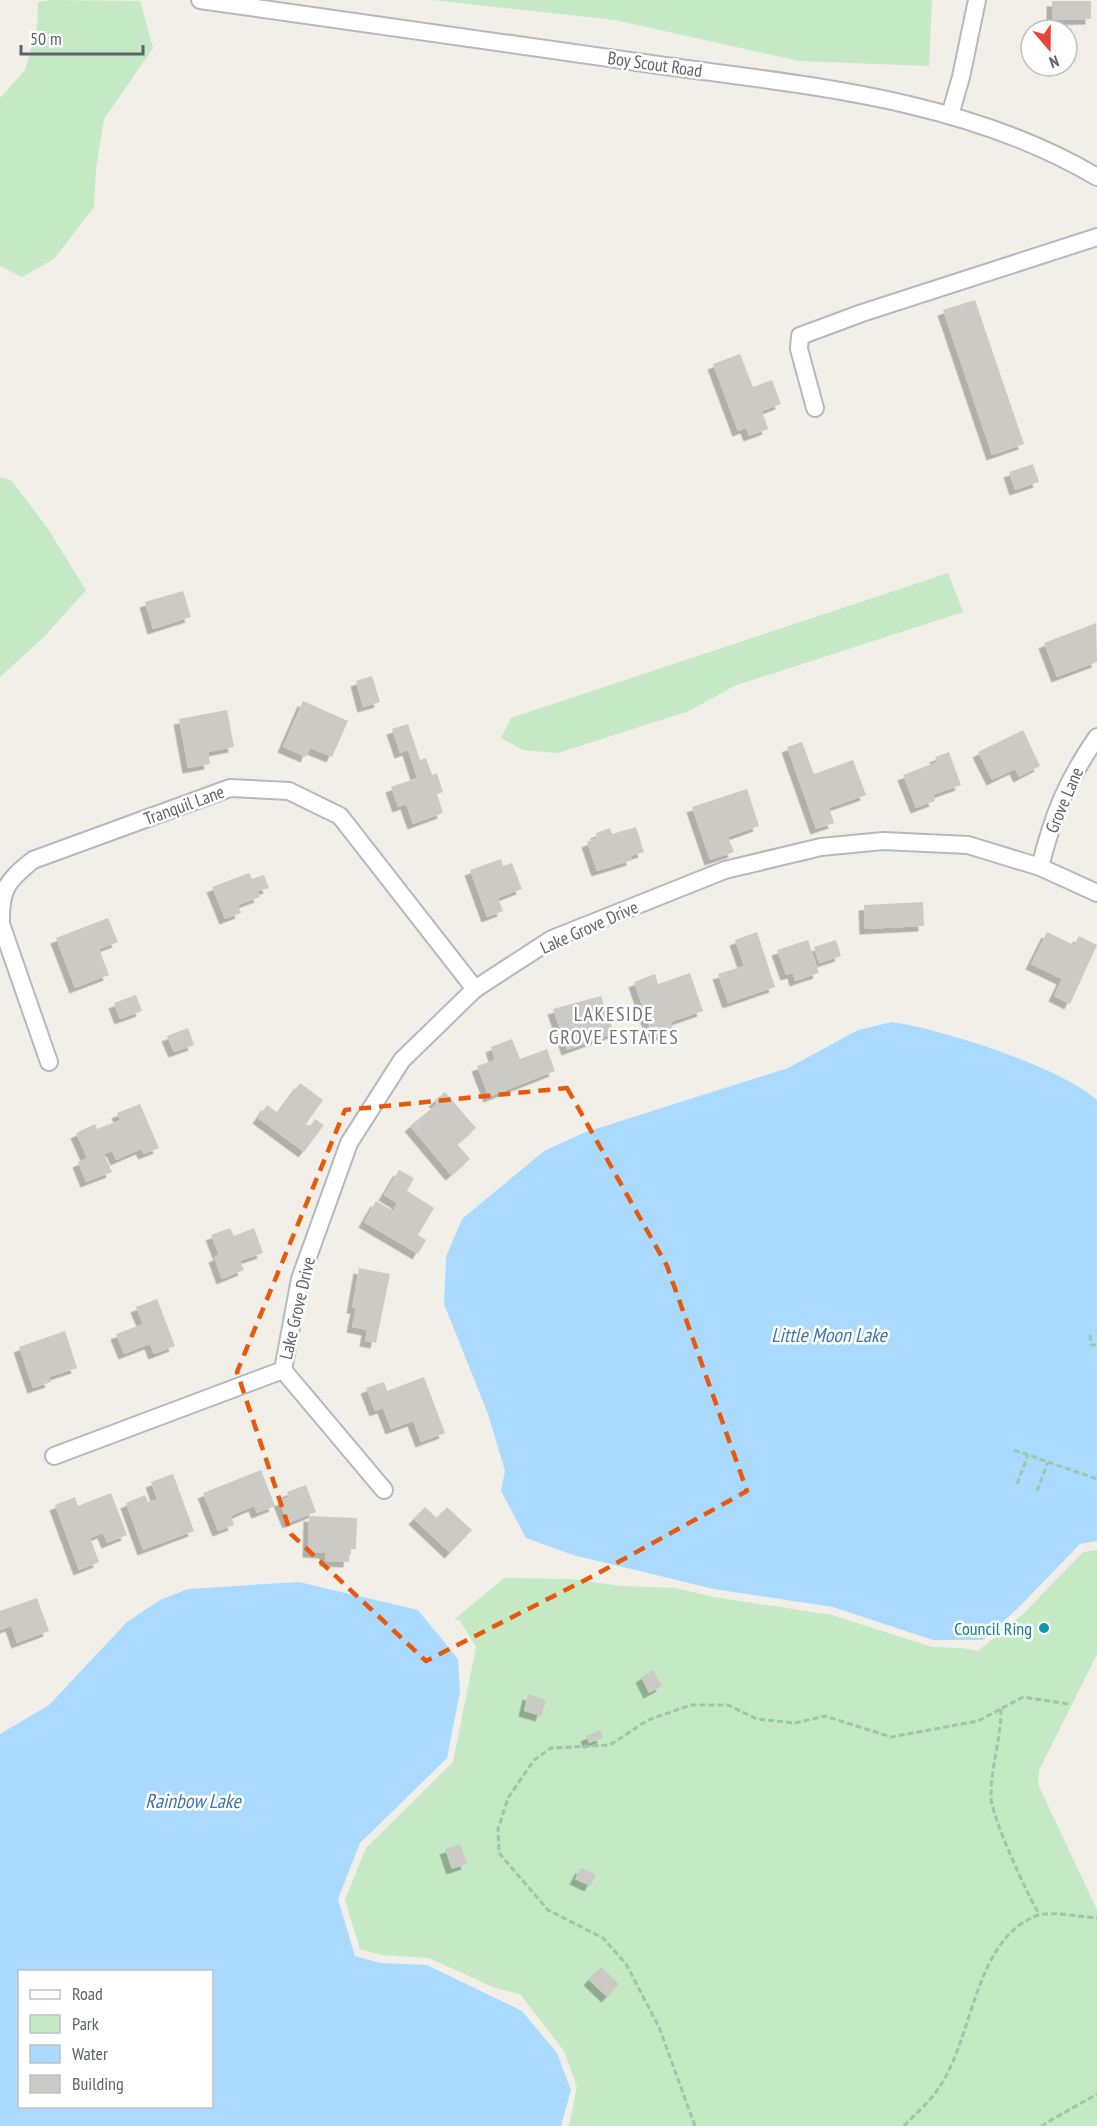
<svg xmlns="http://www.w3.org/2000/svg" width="1097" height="2126" viewBox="0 0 1097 2126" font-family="'PT Sans Narrow',sans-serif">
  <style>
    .green { fill: #c5e8c5 }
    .water { fill: #aadaff; fill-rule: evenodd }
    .building { fill: #cccac5; filter: url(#shadow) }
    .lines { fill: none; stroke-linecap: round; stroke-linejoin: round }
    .minor-casing { stroke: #b5b8bc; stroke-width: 20 }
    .path { stroke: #9cc7a9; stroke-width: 3; stroke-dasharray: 6 3; stroke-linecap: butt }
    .minor { stroke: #fff; stroke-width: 16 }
    .marked { fill: none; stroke: #e8590c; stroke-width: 4.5; stroke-dasharray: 12 8; stroke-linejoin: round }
    .culture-dot { fill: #0f9aa8; stroke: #fff; stroke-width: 2 }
    .labels { text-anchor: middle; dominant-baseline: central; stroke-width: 5; stroke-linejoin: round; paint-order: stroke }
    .street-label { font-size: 18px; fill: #5f6368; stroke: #fff }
    .culture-label { font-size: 18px; fill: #0d838f; stroke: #fff; text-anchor: end }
    .neighbourhood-label { font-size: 20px; letter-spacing: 1.5px; fill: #70757a; stroke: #fff }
    .water-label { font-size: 20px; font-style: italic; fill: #4174aa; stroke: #fff }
  </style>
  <defs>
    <filter id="shadow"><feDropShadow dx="-5.5" dy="5.5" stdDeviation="0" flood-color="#0004"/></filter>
  </defs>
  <rect width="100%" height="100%" fill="#f1efe8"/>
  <g class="green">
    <path d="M 53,0 L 140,1 L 153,48 L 104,119 L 96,169 L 94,207 L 54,259 L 22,277 L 0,266 L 0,98 L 25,70 L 37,28 L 38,2 Z"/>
    <path d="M 431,0 L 932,0 L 929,66 L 799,61 L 615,20 Z"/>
    <path d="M 0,477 L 12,481 L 46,526 L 86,590 L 44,637 L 0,677 Z"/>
    <path d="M 948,573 L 963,612 L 734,686 L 689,711 L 558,753 L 523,750 L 501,738 L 511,718 Z"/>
    <path d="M 1097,1550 L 1097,1654 L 1039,1770 L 1038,1784 L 1097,1910 L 1097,2126 L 569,2126 L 577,2087 L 564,2051 L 520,1994 L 495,1988 L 429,1958 L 381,1955 L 360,1949 L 345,1900 L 366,1848 L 453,1762 L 476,1647 L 460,1621 L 455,1619 L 504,1578 L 570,1579 L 621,1586 L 675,1588 L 714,1597 L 832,1615 L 932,1647 L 962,1648 L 978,1651 L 1023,1614 L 1083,1552 Z"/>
  </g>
  <g class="water">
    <path d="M 892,1022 C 941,1029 1061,1067 1097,1100 L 1097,1541 L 1080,1544 L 1018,1608 L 983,1640 L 933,1640 L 833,1607 L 714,1589 L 573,1555 L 526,1538 L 501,1491 L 505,1471 L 488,1414 L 444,1304 L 446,1257 L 462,1219 L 544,1151 L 583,1133 L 788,1068 L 858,1030 Z"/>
    <path d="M 299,1582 L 418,1610 L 458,1659 L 460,1692 L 447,1758 L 360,1843 L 338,1899 L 355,1956 L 380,1963 L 427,1965 L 522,2011 L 557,2053 L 571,2090 L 561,2126 L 0,2126 L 0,1734 L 49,1705 L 127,1622 L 160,1600 L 188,1589 ZM 20,1972 L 212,1972 L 212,2106 L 20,2106 Z"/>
  </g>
  <g class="building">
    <path d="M 1052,1 L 1091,1 L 1091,19 L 1052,20 Z"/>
    <path d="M 975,300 L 1024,444 L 992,455 L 943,310 Z"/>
    <path d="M 740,354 L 753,387 L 772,380 L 781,404 L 762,411 L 768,429 L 749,436 L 746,428 L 738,431 L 713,364 Z"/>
    <path d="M 1033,464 L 1039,482 L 1015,490 L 1009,472 Z"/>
    <path d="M 183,591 L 191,617 L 153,629 L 145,602 Z"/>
    <path d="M 1096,623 L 1097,662 L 1057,677 L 1044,643 Z"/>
    <path d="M 372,676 L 380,702 L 363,707 L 356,681 Z"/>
    <path d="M 303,701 L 348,721 L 332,757 L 310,748 L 306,757 L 283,747 Z"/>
    <path d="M 227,710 L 234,747 L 208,752 L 210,764 L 188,768 L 179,719 Z"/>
    <path d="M 408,724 L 420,760 L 426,758 L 432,775 L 437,773 L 443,792 L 437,794 L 443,813 L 413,824 L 406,804 L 398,807 L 391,787 L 417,778 L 408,750 L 400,753 L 392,729 Z"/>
    <path d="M 1023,730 L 1040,766 L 1019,777 L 1015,769 L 992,780 L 978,752 Z"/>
    <path d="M 802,742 L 814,774 L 853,760 L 866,795 L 829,808 L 834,823 L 816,829 L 787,747 Z"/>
    <path d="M 949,752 L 961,785 L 933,795 L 935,801 L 916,808 L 903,775 L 937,762 L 935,757 Z"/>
    <path d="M 747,789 L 759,826 L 728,837 L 734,852 L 710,860 L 692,807 Z"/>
    <path d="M 636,827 L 644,852 L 631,856 L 632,860 L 597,871 L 587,842 L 597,838 L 596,833 L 610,828 L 612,834 Z"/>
    <path d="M 501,859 L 503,866 L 512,863 L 522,889 L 498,898 L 503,911 L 487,917 L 470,870 Z"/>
    <path d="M 249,873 L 252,879 L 264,875 L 269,888 L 258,891 L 260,897 L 238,905 L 241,913 L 225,919 L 212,887 Z"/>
    <path d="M 923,902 L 924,926 L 865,929 L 864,905 Z"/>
    <path d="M 108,918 L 118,942 L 99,949 L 109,975 L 75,988 L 56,938 Z"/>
    <path d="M 757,932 L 775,987 L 728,1003 L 718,974 L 744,966 L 735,940 Z"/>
    <path d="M 1047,932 L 1074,945 L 1079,936 L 1097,945 L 1070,1004 L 1054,996 L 1062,979 L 1031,964 Z"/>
    <path d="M 808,940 L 819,973 L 795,981 L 793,973 L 786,975 L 777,950 Z"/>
    <path d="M 836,940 L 841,956 L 819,963 L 814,947 Z"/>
    <path d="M 690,973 L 703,1011 L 671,1022 L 674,1031 L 653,1038 L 634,982 L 655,974 L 658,984 Z"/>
    <path d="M 136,995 L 142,1011 L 120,1019 L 114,1003 Z"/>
    <path d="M 601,996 L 614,1033 L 567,1050 L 553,1009 Z"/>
    <path d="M 188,1028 L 194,1045 L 174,1052 L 167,1036 Z"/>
    <path d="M 512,1039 L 520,1059 L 547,1049 L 555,1071 L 489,1097 L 477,1066 L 495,1060 L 491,1047 Z"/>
    <path d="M 300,1083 L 323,1100 L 306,1124 L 310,1127 L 315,1119 L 324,1125 L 304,1152 L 258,1118 L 267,1105 L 278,1113 Z"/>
    <path d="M 445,1092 L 476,1128 L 457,1144 L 470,1159 L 451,1175 L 410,1126 L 437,1104 L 434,1101 Z"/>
    <path d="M 140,1104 L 159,1148 L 144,1154 L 141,1149 L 116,1160 L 112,1151 L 104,1154 L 112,1172 L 86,1182 L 78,1162 L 87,1158 L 76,1133 L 95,1124 L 97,1129 L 120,1120 L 117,1113 Z"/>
    <path d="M 399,1170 L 414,1178 L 407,1191 L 434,1208 L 418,1235 L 426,1240 L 418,1254 L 364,1222 L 376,1201 L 393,1211 L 397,1203 L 384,1195 Z"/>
    <path d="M 230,1228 L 234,1236 L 254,1228 L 263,1253 L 240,1261 L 244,1270 L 222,1279 L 214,1257 L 219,1255 L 211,1235 Z"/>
    <path d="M 359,1268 L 390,1274 L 376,1343 L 365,1341 L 367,1330 L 352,1327 L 356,1308 L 352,1308 Z"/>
    <path d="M 157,1299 L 175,1346 L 154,1354 L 150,1344 L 124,1354 L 116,1334 L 143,1324 L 136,1307 Z"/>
    <path d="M 65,1331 L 77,1368 L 49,1377 L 51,1382 L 33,1388 L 19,1347 Z"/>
    <path d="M 424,1377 L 445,1433 L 421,1442 L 413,1421 L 391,1429 L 383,1408 L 375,1411 L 366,1388 L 384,1382 L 387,1391 Z"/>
    <path d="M 261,1470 L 275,1506 L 257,1513 L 254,1506 L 231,1516 L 234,1525 L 218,1531 L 203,1493 Z"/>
    <path d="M 173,1474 L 194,1531 L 143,1550 L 126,1503 L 145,1495 L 148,1502 L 157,1499 L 151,1482 Z"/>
    <path d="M 306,1485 L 316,1512 L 288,1523 L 279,1501 L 289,1497 L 287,1492 Z"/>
    <path d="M 111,1493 L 127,1535 L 107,1543 L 103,1533 L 90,1538 L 99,1562 L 79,1570 L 55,1505 L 75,1497 L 78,1506 Z"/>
    <path d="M 425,1507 L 437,1518 L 447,1507 L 472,1530 L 450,1553 L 414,1519 Z"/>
    <path d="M 309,1516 L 357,1518 L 356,1549 L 350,1549 L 349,1562 L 325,1561 L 325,1553 L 308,1552 Z"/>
    <path d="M 37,1598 L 49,1631 L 17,1643 L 11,1626 L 0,1630 L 0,1611 Z"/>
    <path d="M 653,1670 L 662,1686 L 649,1693 L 641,1677 Z"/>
    <path d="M 528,1694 L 546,1700 L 541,1716 L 524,1711 Z"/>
    <path d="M 600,1730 L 603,1738 L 589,1743 L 586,1736 Z"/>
    <path d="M 460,1844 L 467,1864 L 452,1869 L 445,1849 Z"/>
    <path d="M 581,1868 L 596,1875 L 590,1886 L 575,1879 Z"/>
    <path d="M 601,1967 L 619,1984 L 607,1997 L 589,1980 Z"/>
  </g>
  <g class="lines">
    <g class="minor-casing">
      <g id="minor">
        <path d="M 200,0 C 348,21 496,42 644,63 C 798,85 960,96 1097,177"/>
        <path d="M 950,115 L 961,77 L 977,0"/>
        <path d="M 815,408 L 799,349 L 800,336 L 862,313 L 1097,237"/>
        <path d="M 1040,867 C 1053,815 1066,782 1097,737"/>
        <path d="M 49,1062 L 1,924 C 0,889 7,881 33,860 L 230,788 L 289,791 L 340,816 L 475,989"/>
        <path d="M 54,1456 L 283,1370"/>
        <path d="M 384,1490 L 283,1370 L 300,1279 L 349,1143 L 402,1060 L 475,989 L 552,939 L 725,870 L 821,847 L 883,841 L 968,845 L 1040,867 L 1097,893"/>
      </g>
    </g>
    <g class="path">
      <path d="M 1090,1335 L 1091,1345 L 1097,1345"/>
      <path d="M 1014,1450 L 1097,1479"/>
      <path d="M 1017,1484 L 1028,1455"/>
      <path d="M 1037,1491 L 1048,1462"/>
      <path d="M 1001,1709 C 1001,1739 991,1766 991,1796 C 990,1814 1028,1896 1039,1914"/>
      <path d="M 695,2126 L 659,2027 L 626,1964 L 603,1938 L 548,1910 L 499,1853 L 498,1829 L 508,1798 L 534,1760 L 551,1748 L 610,1745 L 648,1720 L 691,1705 L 728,1705 L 757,1719 L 795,1723 L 825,1716 L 891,1737 L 978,1721 L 1023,1697 L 1068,1704"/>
      <path d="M 904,2126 C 915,2114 929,2103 938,2089 C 974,2039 973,1939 1038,1915 C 1050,1911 1083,1917 1097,1918"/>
      <path d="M 1041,2126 L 1097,2094"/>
    </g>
    <use href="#minor" class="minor"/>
  </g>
  <path class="marked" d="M 567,1088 L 667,1266 L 747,1491 L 593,1576 L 426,1661 L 291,1534 L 237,1372 L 345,1110 Z"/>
  <circle class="culture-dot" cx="1044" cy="1628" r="6"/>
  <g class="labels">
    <g class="street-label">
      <text transform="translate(655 64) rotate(8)">Boy Scout Road</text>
      <text transform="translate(1064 800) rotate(-67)">Grove Lane</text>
      <text transform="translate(184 805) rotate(-20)">Tranquil Lane</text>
      <text transform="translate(589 927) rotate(-24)">Lake Grove Drive</text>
      <text transform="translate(297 1308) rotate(-77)">Lake Grove Drive</text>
    </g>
    <g class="culture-label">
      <text x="1032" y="1628">Council Ring</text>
    </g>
    <g class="neighbourhood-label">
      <text x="614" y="1014">LAKESIDE<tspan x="614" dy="23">GROVE ESTATES</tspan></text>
    </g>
    <g class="water-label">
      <text x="829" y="1335">Little Moon Lake</text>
      <text x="193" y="1801">Rainbow Lake</text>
    </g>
  </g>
  <rect x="18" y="1970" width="195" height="138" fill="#ffffff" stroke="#bfc1c3" stroke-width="1.5"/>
  <rect x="30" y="1990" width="30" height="9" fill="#ffffff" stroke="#bfc1c3" stroke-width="1.5"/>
  <text x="72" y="2000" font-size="18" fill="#5f6368">Road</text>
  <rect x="30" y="2015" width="30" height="18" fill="#c5e8c5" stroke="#bfc1c3" stroke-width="1.5"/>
  <text x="72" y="2030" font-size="18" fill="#5f6368">Park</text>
  <rect x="30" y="2045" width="30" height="18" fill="#aadaff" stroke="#bfc1c3" stroke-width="1.5"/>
  <text x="72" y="2060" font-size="18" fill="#5f6368">Water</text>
  <rect x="30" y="2075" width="30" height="18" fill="#cccac5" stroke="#bfc1c3" stroke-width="1.5"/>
  <text x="72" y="2090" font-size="18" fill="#5f6368">Building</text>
  <g transform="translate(1049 48) rotate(160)"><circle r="28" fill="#ffffff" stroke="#bfc1c3" stroke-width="1.5"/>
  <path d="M0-4.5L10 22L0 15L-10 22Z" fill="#ea4335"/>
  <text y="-9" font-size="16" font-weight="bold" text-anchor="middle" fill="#5f6368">N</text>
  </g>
  <path d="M21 45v9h122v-9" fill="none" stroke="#5f6368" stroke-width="3"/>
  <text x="30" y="45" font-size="18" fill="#5f6368" stroke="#ffffff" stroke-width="4.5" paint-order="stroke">50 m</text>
</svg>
